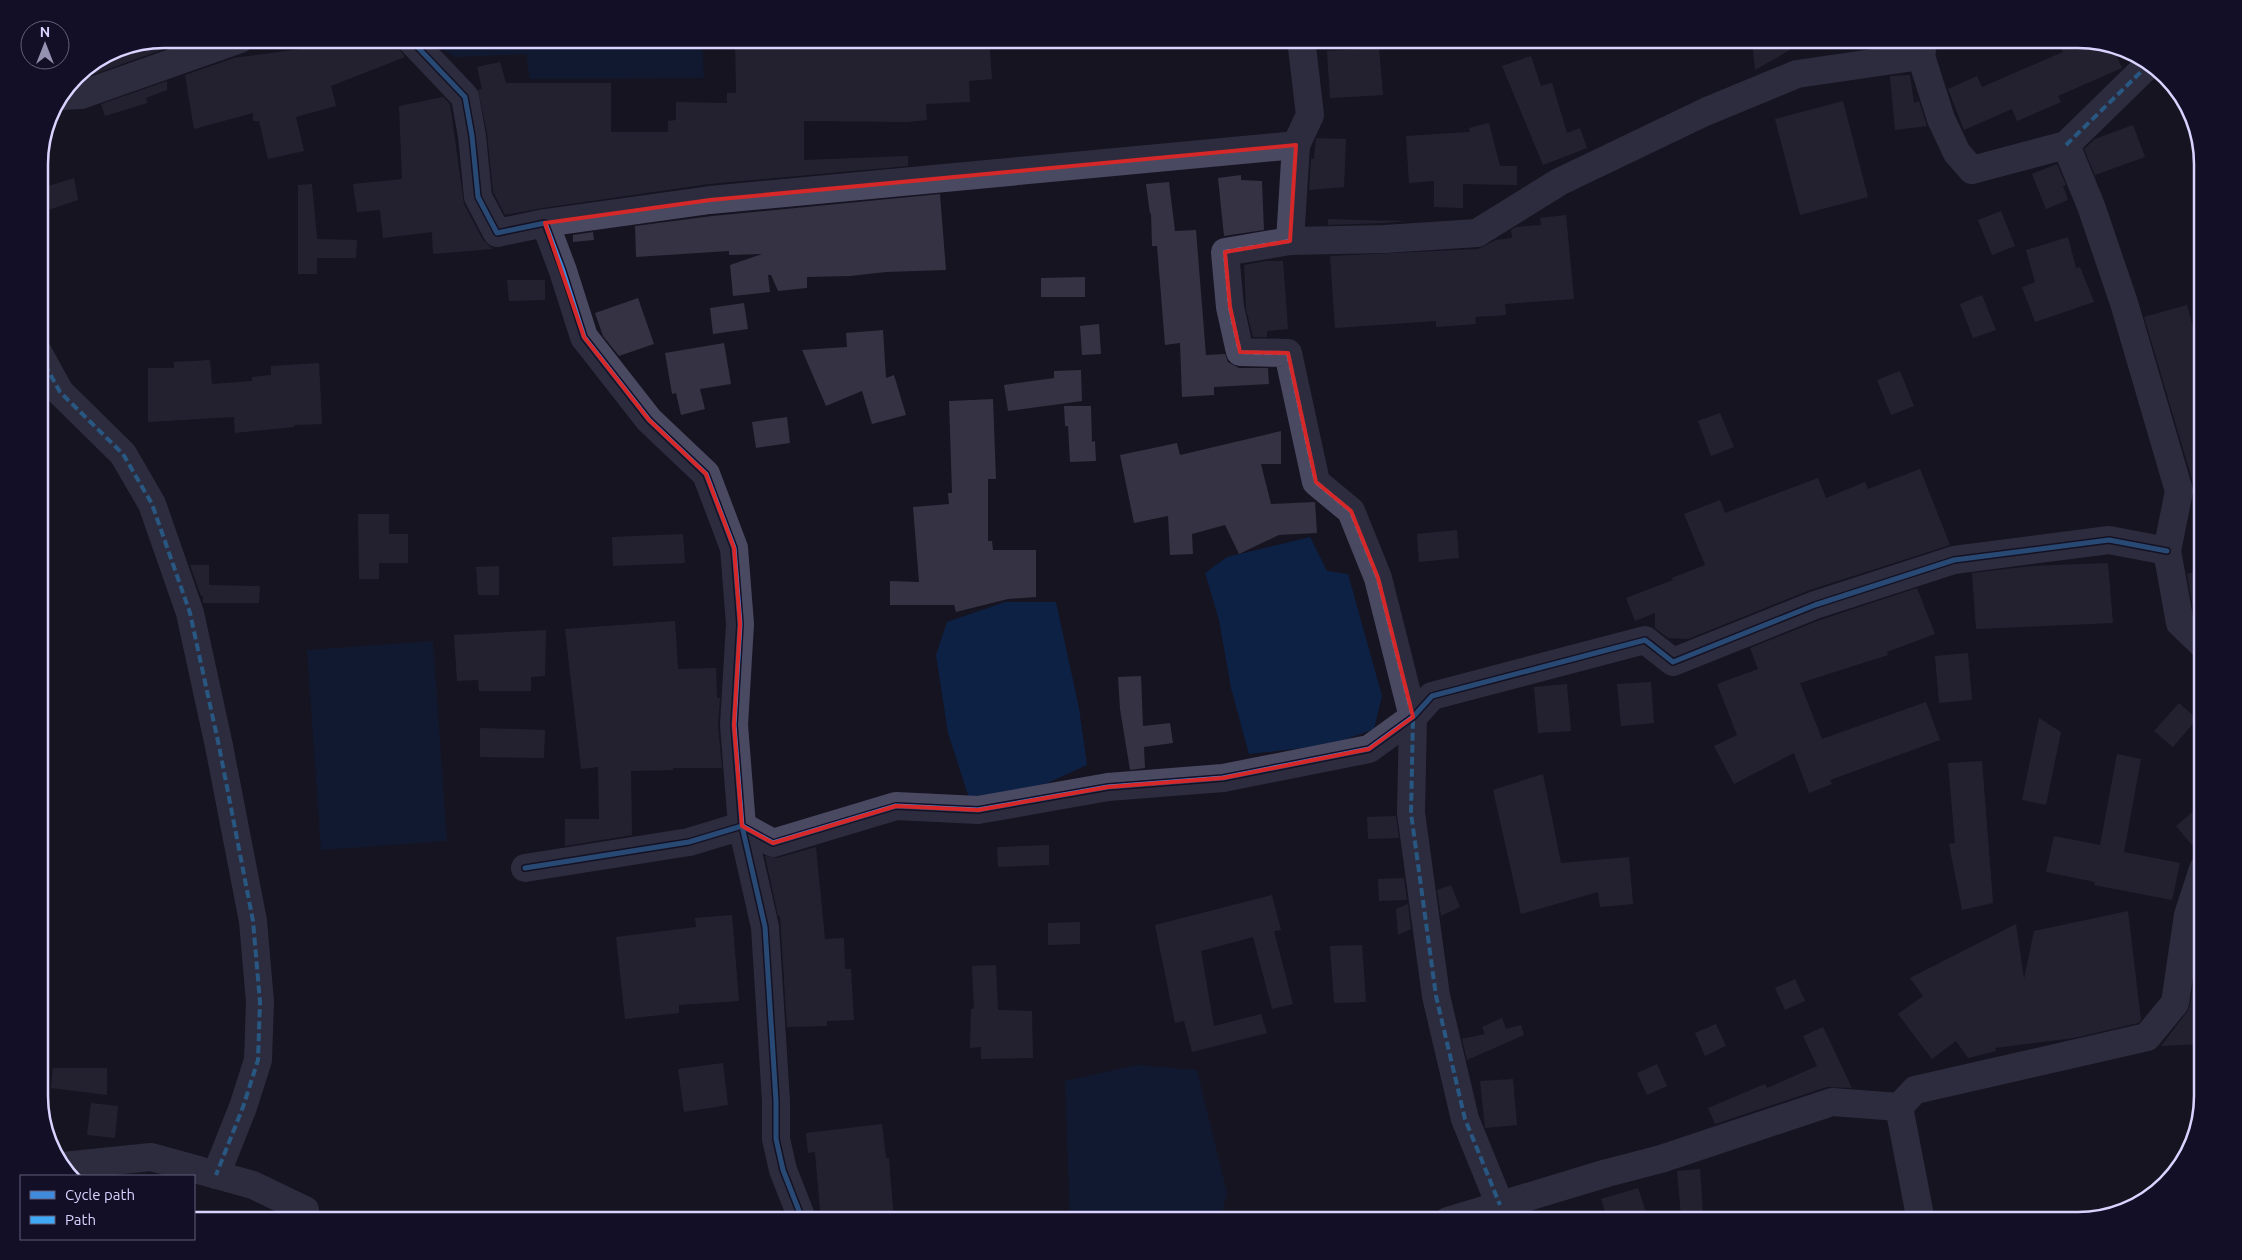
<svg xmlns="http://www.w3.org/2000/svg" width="2242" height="1260" viewBox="0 0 2242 1260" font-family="Ubuntu,sans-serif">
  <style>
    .water { fill: #0d2144 }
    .building { fill: #343243 }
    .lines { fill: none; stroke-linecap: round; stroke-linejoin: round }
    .street { stroke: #4a4962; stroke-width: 28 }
    .quiet { stroke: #3fa9f5; stroke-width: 4; stroke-dasharray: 8 4; stroke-linecap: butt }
    .cycleway-casing { stroke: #130f26; stroke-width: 8 }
    .cycleway { stroke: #408adc; stroke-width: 5 }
    .marked { fill: none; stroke: #d62828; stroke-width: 4; stroke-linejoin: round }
    .rim { fill: none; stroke: #d9d4ff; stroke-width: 2.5 }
  </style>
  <rect width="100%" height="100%" fill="#161421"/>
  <g class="water">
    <path d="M 428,39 L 702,39 L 704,78 L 530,79 L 526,54 L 454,57 Z"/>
    <path d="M 1310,537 L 1327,571 L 1348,574 L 1382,696 L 1374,729 L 1330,745 L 1249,754 L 1231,688 L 1219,620 L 1205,573 L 1227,557 Z"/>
    <path d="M 1005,602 L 1056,602 L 1079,708 L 1087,765 L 1039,787 L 971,804 L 948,733 L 936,655 L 947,622 Z"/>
    <path d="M 433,641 L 447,841 L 321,850 L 307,650 Z"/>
    <path d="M 1137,1065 L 1197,1070 L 1227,1193 L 1220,1221 L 1070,1221 L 1065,1081 Z"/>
  </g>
  <g class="building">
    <path d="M 334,39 L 369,39 L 396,45 L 405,57 L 331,86 L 336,106 L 296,117 L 304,151 L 268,159 L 259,121 L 253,121 L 253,113 L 194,129 L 185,75 L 234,58 L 309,48 Z"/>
    <path d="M 735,39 L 989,39 L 992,79 L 969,81 L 970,102 L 926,104 L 927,120 L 907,122 L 804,121 L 804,160 L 908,156 L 908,166 L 709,184 L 543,208 L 505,215 L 493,192 L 487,133 L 478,90 L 482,89 L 477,67 L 500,62 L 506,83 L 611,83 L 611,132 L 668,132 L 668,121 L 676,120 L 676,102 L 727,103 L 727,93 L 736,93 Z"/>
    <path d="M 1752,39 L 1809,39 L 1755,70 Z"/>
    <path d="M 2078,39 L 2113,48 L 2122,68 L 2058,96 L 2061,102 L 2017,121 L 2012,109 L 1964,130 L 1948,89 L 1977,76 L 1982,87 L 2063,52 L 2060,46 Z"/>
    <path d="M 159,40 L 161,50 L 92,75 L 89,66 L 116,48 Z"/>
    <path d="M 1379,48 L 1383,95 L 1330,98 L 1327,51 Z"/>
    <path d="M 1531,56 L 1541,86 L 1552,83 L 1567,133 L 1580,128 L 1587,148 L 1543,165 L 1502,66 Z"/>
    <path d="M 1910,75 L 1914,103 L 1919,101 L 1927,126 L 1895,130 L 1890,76 Z"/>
    <path d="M 167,81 L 167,90 L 146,98 L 147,103 L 105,116 L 101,104 Z"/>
    <path d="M 443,97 L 450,104 L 464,204 L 483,240 L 493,249 L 433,254 L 432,232 L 383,238 L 380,210 L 357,212 L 353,184 L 402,179 L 399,106 Z"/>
    <path d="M 1843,101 L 1868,197 L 1800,215 L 1775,119 Z"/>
    <path d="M 1489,123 L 1500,166 L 1517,166 L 1517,185 L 1463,184 L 1463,208 L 1434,207 L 1434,181 L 1409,183 L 1406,136 L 1470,132 L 1469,128 Z"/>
    <path d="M 2133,125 L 2145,157 L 2095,175 L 2084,149 L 2095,139 Z"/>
    <path d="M 1316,138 L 1346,139 L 1344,187 L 1309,190 L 1311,159 L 1314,159 Z"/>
    <path d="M 2057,164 L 2066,185 L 2063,186 L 2068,200 L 2046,209 L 2032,174 Z"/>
    <path d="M 1241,175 L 1241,180 L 1262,181 L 1264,230 L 1224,236 L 1218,178 Z"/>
    <path d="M 74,178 L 78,200 L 39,213 L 39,189 Z"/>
    <path d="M 1169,182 L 1175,231 L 1196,230 L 1206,355 L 1225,354 L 1228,362 L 1239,368 L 1268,368 L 1269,384 L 1214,387 L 1214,395 L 1182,397 L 1180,343 L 1165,345 L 1157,246 L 1152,246 L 1151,213 L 1150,214 L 1146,184 Z"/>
    <path d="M 312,184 L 317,239 L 357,240 L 356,258 L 317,258 L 317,274 L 298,274 L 298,185 Z"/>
    <path d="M 940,194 L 946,270 L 886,272 L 850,276 L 807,277 L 807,288 L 778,291 L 771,275 L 768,275 L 770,292 L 733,296 L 730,265 L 762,254 L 729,255 L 729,251 L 636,257 L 635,226 L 712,216 Z"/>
    <path d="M 2001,211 L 2015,246 L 1992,255 L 1978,220 Z"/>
    <path d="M 1566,215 L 1574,299 L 1505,304 L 1506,315 L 1475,317 L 1476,324 L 1436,327 L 1436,321 L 1335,328 L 1330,256 L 1478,249 L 1496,240 L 1512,238 L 1511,230 L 1516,227 L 1541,225 L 1540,218 Z"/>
    <path d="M 1328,219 L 1357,220 L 1407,221 L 1384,223 L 1328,225 Z"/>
    <path d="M 593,232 L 594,240 L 573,242 L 573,235 Z"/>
    <path d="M 2068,237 L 2076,268 L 2080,267 L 2094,302 L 2035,322 L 2022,287 L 2035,282 L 2026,250 Z"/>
    <path d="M 1266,261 L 1283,261 L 1288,329 L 1267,331 L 1267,337 L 1253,337 L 1246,309 L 1244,265 Z"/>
    <path d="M 1085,277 L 1085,297 L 1041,297 L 1041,278 Z"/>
    <path d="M 507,280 L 545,280 L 545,300 L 509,301 Z"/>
    <path d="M 1982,295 L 1996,330 L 1973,338 L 1960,304 Z"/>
    <path d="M 638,298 L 654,344 L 619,356 L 603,336 L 595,313 Z"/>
    <path d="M 744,303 L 748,329 L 713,334 L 710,308 Z"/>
    <path d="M 2187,305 L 2203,364 L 2203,484 L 2194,486 L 2144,317 Z"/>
    <path d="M 1099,324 L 1101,354 L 1082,355 L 1080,326 Z"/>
    <path d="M 883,330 L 886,378 L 894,375 L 906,415 L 872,424 L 862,391 L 826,406 L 802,350 L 847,347 L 846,333 Z"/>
    <path d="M 724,343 L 731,384 L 700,389 L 705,409 L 681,415 L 676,393 L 672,394 L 665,353 Z"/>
    <path d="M 210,360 L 212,384 L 252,381 L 252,377 L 271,375 L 271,366 L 319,363 L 322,424 L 294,425 L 294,427 L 235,433 L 234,417 L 148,422 L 148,368 L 174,368 L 174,362 Z"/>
    <path d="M 1081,370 L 1082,401 L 1008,411 L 1004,385 L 1054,378 L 1054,371 Z"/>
    <path d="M 1900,371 L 1914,406 L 1891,415 L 1877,380 Z"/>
    <path d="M 993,399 L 996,479 L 988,479 L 988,541 L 992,541 L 993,550 L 1036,550 L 1036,597 L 1008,599 L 956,612 L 954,605 L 890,605 L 890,581 L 919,582 L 913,507 L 949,504 L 948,493 L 952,493 L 949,401 Z"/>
    <path d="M 1064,406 L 1091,406 L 1092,442 L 1095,441 L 1096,461 L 1070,462 L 1068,426 L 1065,426 Z"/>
    <path d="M 1720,413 L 1734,447 L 1711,456 L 1698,421 Z"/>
    <path d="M 787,417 L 790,443 L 756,448 L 752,422 Z"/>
    <path d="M 1281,431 L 1281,464 L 1261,464 L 1271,504 L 1315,502 L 1317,533 L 1279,535 L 1239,554 L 1225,525 L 1192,534 L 1193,554 L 1170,555 L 1168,516 L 1134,523 L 1120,455 L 1177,443 L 1180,455 Z"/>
    <path d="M 1920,469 L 1950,545 L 1810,590 L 1688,639 L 1668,638 L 1655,628 L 1655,613 L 1635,621 L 1626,598 L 1673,580 L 1672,578 L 1705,565 L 1684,514 L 1720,500 L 1725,513 L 1818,478 L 1826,498 L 1865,482 L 1868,489 Z"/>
    <path d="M 358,514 L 389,514 L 389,534 L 408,534 L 408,563 L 379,563 L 379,579 L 359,579 Z"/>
    <path d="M 1457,530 L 1459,558 L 1419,562 L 1417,534 Z"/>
    <path d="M 683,534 L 685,563 L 613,566 L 612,537 Z"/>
    <path d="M 2108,563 L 2113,623 L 1976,629 L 1972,573 L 2032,566 Z"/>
    <path d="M 190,565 L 209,565 L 209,585 L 260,586 L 259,603 L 203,603 L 203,596 L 201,596 Z"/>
    <path d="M 499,566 L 499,595 L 478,595 L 476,567 Z"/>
    <path d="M 2203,570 L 2203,624 L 2194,615 L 2187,574 Z"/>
    <path d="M 1917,588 L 1935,634 L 1887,652 L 1888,655 L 1800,683 L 1822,739 L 1926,702 L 1940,740 L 1830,780 L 1832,784 L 1809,793 L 1794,753 L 1734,784 L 1714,746 L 1737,735 L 1717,684 L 1758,669 L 1750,648 L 1820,620 Z"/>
    <path d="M 675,621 L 678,669 L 716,668 L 717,698 L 720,698 L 718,726 L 722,768 L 673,768 L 673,770 L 631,771 L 632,835 L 565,846 L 565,819 L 599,819 L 598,767 L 581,769 L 565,629 Z"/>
    <path d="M 546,630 L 545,676 L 531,677 L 531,691 L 479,691 L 478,680 L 457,681 L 454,635 Z"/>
    <path d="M 1968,653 L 1972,700 L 1939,703 L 1935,656 Z"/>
    <path d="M 1141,676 L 1143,726 L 1170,723 L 1173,743 L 1144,747 L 1145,768 L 1130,770 L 1120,709 L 1118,677 Z"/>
    <path d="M 1651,682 L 1654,723 L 1621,726 L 1617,684 Z"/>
    <path d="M 1567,684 L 1571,731 L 1538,733 L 1534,687 Z"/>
    <path d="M 2179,703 L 2197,719 L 2173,747 L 2154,731 Z"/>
    <path d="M 2039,718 L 2061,732 L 2046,805 L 2022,800 Z"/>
    <path d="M 480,728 L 545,730 L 544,758 L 480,757 Z"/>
    <path d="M 2117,754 L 2141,759 L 2124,852 L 2180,863 L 2172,900 L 2094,885 L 2095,882 L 2046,872 L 2054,836 L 2100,845 Z"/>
    <path d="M 1982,761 L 1993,903 L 1962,910 L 1949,844 L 1955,843 L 1948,763 Z"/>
    <path d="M 1543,774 L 1561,863 L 1629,857 L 1633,904 L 1600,907 L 1598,892 L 1521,914 L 1493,790 Z"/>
    <path d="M 2203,803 L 2203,835 L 2192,845 L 2176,826 Z"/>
    <path d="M 1396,816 L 1399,838 L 1368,839 L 1367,817 Z"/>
    <path d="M 1049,845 L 1049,865 L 998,867 L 997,847 Z"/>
    <path d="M 816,847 L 825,939 L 844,938 L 845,969 L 851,969 L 854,1020 L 827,1021 L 827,1026 L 787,1027 L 780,916 L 778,916 L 765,856 L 777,858 Z"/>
    <path d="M 1404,878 L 1407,900 L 1379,901 L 1378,879 Z"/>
    <path d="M 1451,885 L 1460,907 L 1441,916 L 1437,890 Z"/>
    <path d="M 1272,895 L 1281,930 L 1274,931 L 1293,1004 L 1272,1009 L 1253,937 L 1201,951 L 1214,1026 L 1261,1014 L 1267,1033 L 1192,1052 L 1184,1021 L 1175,1023 L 1155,925 Z"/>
    <path d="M 1408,904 L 1411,929 L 1398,935 L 1396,909 Z"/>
    <path d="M 2128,911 L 2141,1020 L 2138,1023 L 2074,1038 L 1995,1048 L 1996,1051 L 1968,1058 L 1956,1041 L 1932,1059 L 1898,1014 L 1923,996 L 1910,978 L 2016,924 L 2024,979 L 2034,931 Z"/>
    <path d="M 732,915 L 739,1001 L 679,1005 L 679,1013 L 625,1019 L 616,937 L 696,927 L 695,918 Z"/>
    <path d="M 1080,922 L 1080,944 L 1048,945 L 1048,923 Z"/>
    <path d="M 1362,945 L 1366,1002 L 1334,1003 L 1330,946 Z"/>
    <path d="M 996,965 L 998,1010 L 1032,1011 L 1033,1058 L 981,1059 L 981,1047 L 970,1048 L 971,1009 L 974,1009 L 972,966 Z"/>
    <path d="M 1795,979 L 1805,1001 L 1785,1010 L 1775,988 Z"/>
    <path d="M 2194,980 L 2203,980 L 2203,1044 L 2161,1046 L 2187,1012 L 2190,1005 Z"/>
    <path d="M 1502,1018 L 1506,1029 L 1521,1025 L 1524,1035 L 1467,1060 L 1462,1039 L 1485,1034 L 1482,1027 Z"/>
    <path d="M 1716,1024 L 1726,1046 L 1705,1056 L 1695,1033 Z"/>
    <path d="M 1823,1027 L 1852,1088 L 1827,1087 L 1715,1124 L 1708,1108 L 1765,1084 L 1767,1088 L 1817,1066 L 1803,1036 Z"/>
    <path d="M 723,1063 L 728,1105 L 684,1112 L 678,1069 Z"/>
    <path d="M 1657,1064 L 1667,1086 L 1647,1095 L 1637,1073 Z"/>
    <path d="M 53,1068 L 107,1068 L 107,1095 L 51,1088 Z"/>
    <path d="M 1513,1079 L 1517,1125 L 1485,1128 L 1480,1081 Z"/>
    <path d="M 91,1103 L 118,1106 L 115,1138 L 87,1135 Z"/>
    <path d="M 882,1124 L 886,1158 L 889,1158 L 894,1221 L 821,1221 L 815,1152 L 808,1153 L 806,1133 Z"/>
    <path d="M 1700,1169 L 1703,1213 L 1681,1215 L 1677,1171 Z"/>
    <path d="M 1638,1188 L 1649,1221 L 1608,1221 L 1601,1199 Z"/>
  </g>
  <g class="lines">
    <g class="street">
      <path d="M 410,39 L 465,97 L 472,136 L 478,197 L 497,233 L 545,223 L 563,271 L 584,337 L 649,420 L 706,474 L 734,548 L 740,624 L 734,725 L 742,826 L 765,927 L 776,1101 L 776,1139 L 783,1170 L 803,1221"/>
      <path d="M 1924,39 L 1921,56 L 1941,119 L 1957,153 L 1972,170 L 2066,145 L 2091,206 L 2124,303 L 2179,491 L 2167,551 L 2180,623 L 2203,645"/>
      <path d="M 62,96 L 81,95 L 240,39"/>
      <path d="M 1296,145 L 1290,241 L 1385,239 L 1477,233 L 1559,182 L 1705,112 L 1797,74 L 1921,56"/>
      <path d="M 2066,145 L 2149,64"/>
      <path d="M 545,223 L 710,200 L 1296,145 L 1310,115 L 1301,39"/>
      <path d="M 1290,241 L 1225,252 L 1230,307 L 1240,352 L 1288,353 L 1316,482 L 1351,511 L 1378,578 L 1413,717 L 1411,813 L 1436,996 L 1465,1119 L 1500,1205"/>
      <path d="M 39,354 L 60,392 L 123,454 L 152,504 L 190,613 L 219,746 L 253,921 L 260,1002 L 258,1060 L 243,1107 L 216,1175"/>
      <path d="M 525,868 L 689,842 L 742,826 L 773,843 L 896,806 L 978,810 L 1108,787 L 1223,778 L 1369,749 L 1413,717 L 1432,696 L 1645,640 L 1673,662 L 1815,605 L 1954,560 L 2109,540 L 2167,551"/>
      <path d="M 1899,1107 L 1921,1221"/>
      <path d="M 63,1166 L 151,1157 L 253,1185 L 305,1210 L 305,1221"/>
      <path d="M 1448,1221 L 1607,1173 L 1661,1159 L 1832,1102 L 1899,1107 L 1915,1090 L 2147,1037 L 2175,1003 L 2188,915 L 2203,869"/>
    </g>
    <g class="quiet">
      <path d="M 2066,145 L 2149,64"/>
      <path d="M 1290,241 L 1225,252 L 1230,307 L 1240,352 L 1288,353 L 1316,482 L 1351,511 L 1378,578 L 1413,717 L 1411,813 L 1436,996 L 1465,1119 L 1500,1205"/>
      <path d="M 39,354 L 60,392 L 123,454 L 152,504 L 190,613 L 219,746 L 253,921 L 260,1002 L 258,1060 L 243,1107 L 216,1175"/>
    </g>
    <g class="cycleway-casing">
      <g id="cycleway">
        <path d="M 410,39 L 465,97 L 472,136 L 478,197 L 497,233 L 545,223 L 563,271 L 584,337 L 649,420 L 706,474 L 734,548 L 740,624 L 734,725 L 742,826 L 765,927 L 776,1101 L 776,1139 L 783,1170 L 803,1221"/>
        <path d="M 525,868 L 689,842 L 742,826 L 773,843 L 896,806 L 978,810 L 1108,787 L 1223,778 L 1369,749 L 1413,717 L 1432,696 L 1645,640 L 1673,662 L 1815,605 L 1954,560 L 2109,540 L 2167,551"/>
      </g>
    </g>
    <use href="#cycleway" class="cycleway"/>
  </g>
  <path d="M0 0H2242V1260H0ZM 1296,145 L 1290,241 L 1225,252 L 1230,307 L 1240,352 L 1288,353 L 1316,482 L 1351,511 L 1378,578 L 1413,717 L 1369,749 L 1223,778 L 1108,787 L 978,810 L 896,806 L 773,843 L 742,826 L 734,725 L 740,624 L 734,548 L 706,474 L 649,420 L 584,337 L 545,223 L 710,200 Z" fill="#161421" fill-opacity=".55" fill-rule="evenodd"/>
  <path class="marked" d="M 1296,145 L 1290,241 L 1225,252 L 1230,307 L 1240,352 L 1288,353 L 1316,482 L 1351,511 L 1378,578 L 1413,717 L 1369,749 L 1223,778 L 1108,787 L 978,810 L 896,806 L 773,843 L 742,826 L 734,725 L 740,624 L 734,548 L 706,474 L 649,420 L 584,337 L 545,223 L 710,200 Z"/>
  <path d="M0 0H2242V1260H0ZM164 48H2078A116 116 0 0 1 2194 164V1096A116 116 0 0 1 2078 1212H164A116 116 0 0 1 48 1096V164A116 116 0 0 1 164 48Z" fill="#130f26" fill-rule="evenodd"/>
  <path class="rim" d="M164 48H2078A116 116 0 0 1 2194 164V1096A116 116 0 0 1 2078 1212H164A116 116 0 0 1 48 1096V164A116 116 0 0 1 164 48Z"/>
  <rect x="20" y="1175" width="175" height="65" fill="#130f26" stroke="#625e7d"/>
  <rect x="30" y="1191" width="25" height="8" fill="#408adc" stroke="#625e7d"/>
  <text x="65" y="1200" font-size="15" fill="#d9d4ff">Cycle path</text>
  <rect x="30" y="1216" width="25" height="8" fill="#3fa9f5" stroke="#625e7d"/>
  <text x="65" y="1225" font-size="15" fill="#d9d4ff">Path</text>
  <g transform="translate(45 45)"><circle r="24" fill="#130f26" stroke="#625e7d"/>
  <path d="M0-4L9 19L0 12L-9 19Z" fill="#9591b1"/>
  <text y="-8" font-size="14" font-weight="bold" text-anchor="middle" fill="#d9d4ff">N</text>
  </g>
</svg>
